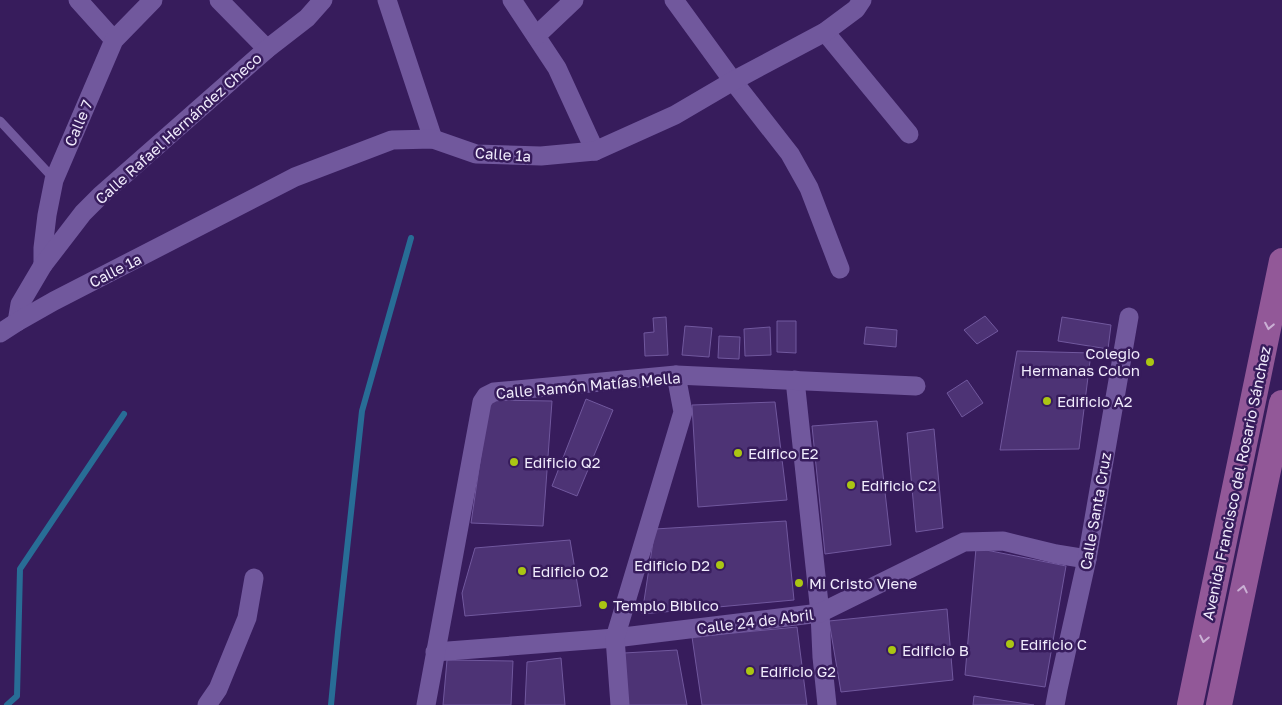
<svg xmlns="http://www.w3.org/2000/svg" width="1282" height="705" viewBox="0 0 1282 705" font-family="'Golos Text',sans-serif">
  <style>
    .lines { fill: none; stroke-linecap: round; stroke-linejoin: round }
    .stream { stroke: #286d96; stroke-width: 6 }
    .building { fill: #4d3375; stroke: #71589e }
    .service { stroke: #71589d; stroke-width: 9 }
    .minor { stroke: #71589d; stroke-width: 19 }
    .secondary { stroke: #925898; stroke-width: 26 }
    .oneway { stroke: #cab0d4 }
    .poi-dot { fill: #abc613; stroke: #371c5c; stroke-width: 2 }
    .labels { text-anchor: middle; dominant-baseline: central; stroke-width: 5; stroke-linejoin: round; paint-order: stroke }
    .street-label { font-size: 15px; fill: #f0ebfc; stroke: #371c5c }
    .poi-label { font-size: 15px; fill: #f0ebfc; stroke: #371c5c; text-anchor: start }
  </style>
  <rect width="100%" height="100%" fill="#371c5c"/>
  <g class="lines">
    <g class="stream">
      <path d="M 7,705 L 17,696 L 20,569 L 124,414"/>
      <path d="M 331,705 L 338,632 L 362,411 L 411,238"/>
    </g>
  </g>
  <g class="building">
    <path d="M 985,316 L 998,331 L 977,344 L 964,330 Z"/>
    <path d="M 666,317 L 668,355 L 645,356 L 644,333 L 654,332 L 653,318 Z"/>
    <path d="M 1062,317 L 1111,325 L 1108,349 L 1058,341 Z"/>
    <path d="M 777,321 L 796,321 L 796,353 L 777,352 Z"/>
    <path d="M 685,326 L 712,328 L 709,357 L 682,355 Z"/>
    <path d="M 770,327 L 771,355 L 745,356 L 744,329 Z"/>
    <path d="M 866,327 L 897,330 L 896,347 L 864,344 Z"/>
    <path d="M 719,336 L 740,337 L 739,359 L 718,358 Z"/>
    <path d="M 1017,351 L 1091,353 L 1079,449 L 1000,450 Z"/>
    <path d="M 967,380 L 983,403 L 962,417 L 947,393 Z"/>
    <path d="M 586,399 L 613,410 L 577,496 L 552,486 Z"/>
    <path d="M 489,400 L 552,401 L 543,526 L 471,523 Z"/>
    <path d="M 775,402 L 787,500 L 698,507 L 692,405 Z"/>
    <path d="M 877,421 L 891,545 L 825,554 L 812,426 Z"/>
    <path d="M 934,429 L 943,528 L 916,532 L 907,433 Z"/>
    <path d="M 786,521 L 794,600 L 642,614 L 655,529 Z"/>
    <path d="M 570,540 L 581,606 L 465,616 L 462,593 L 475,548 Z"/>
    <path d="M 976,548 L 1066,566 L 1045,687 L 965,675 Z"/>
    <path d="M 947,609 L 953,680 L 841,692 L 829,621 Z"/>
    <path d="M 797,627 L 807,705 L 702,705 L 692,637 Z"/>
    <path d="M 677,650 L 687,705 L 627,705 L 624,653 Z"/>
    <path d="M 561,658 L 565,705 L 525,705 L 527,662 Z"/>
    <path d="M 447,660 L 513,661 L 511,705 L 443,705 Z"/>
    <path d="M 974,696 L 1034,705 L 973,705 Z"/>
  </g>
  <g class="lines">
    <path class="service" d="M 0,121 L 54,179"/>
    <g class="minor">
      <path d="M 78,0 L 114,40"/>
      <path d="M 219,0 L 267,49"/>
      <path d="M 387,0 L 433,139"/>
      <path d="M 512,0 L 557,68 L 595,151"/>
      <path d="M 674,0 L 733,81 L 790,154 L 809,188 L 840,269"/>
      <path d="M 825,32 L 909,134"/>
      <path d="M 536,36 L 574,0"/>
      <path d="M 43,265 L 43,248 L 47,215 L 54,180 L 114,40 L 153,0"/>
      <path d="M 17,322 L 20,304 L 43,265 L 83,213 L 100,196 L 267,49 L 307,18 L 323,0"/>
      <path d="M 0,333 L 17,322 L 54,301 L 295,177 L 392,140 L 433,139 L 476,154 L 541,156 L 595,151 L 675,115 L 733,81 L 825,32 L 856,9 L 862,0"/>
      <path d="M 795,380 L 820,613 L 822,657 L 827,705"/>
      <path d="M 435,652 L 615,638 L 820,613 L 964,542 L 1003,541 L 1056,554 L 1087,559"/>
      <path d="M 207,705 L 218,689 L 247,618 L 254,578"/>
      <path d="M 426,705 L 482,402 L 486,396 L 494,392 L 676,375 L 916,386"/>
      <path d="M 620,705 L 615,638 L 683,412 L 676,375"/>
      <path d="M 1055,705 L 1058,689 L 1087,559 L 1129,317"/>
    </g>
    <g class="secondary">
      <path d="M 1190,705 L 1282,261"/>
      <path d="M 1219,705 L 1282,403"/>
    </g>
  </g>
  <defs><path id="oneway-chevron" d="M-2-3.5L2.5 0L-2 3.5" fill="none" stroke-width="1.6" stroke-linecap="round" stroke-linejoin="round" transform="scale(1.25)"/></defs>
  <g class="oneway">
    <use href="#oneway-chevron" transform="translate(1269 326) rotate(101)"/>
    <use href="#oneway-chevron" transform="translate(1243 589) rotate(-78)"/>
    <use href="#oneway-chevron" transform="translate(1204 639) rotate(102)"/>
  </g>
  <g class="poi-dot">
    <circle cx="1150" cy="362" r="5"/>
    <circle cx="1047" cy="401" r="5"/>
    <circle cx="738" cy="453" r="5"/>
    <circle cx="514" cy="462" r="5"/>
    <circle cx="851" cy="485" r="5"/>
    <circle cx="720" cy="565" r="5"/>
    <circle cx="522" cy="571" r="5"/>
    <circle cx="799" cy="583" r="5"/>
    <circle cx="603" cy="605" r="5"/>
    <circle cx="1010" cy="644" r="5"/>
    <circle cx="892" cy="650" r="5"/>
    <circle cx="750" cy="671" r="5"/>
  </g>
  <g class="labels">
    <g class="street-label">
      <text transform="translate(78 123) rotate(-67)">Calle 7</text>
      <text transform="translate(178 128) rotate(-42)">Calle Rafael Hernández Checo</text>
      <text transform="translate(503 154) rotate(4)">Calle 1a</text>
      <text transform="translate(115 270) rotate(-27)">Calle 1a</text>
      <text transform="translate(588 385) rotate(-5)">Calle Ramón Matías Mella</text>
      <text transform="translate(1236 483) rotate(-78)">Avenida Francisco del Rosario Sánchez</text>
      <text transform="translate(1095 511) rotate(-80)">Calle Santa Cruz</text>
      <text transform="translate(755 621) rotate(-7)">Calle 24 de Abril</text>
    </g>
    <g class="poi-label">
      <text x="1140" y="353" text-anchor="end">Colegio<tspan x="1140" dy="17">Hermanas Colon</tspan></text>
      <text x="1057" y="401">Edificio A2</text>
      <text x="748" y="453">Edifico E2</text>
      <text x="524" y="462">Edificio Q2</text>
      <text x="861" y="485">Edificio C2</text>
      <text x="710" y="565" text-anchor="end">Edificio D2</text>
      <text x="532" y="571">Edificio O2</text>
      <text x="809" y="583">Mi Cristo Viene</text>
      <text x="613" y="605">Templo Biblico</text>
      <text x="1020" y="644">Edificio C</text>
      <text x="902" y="650">Edificio B</text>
      <text x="760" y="671">Edificio G2</text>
    </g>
  </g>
</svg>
